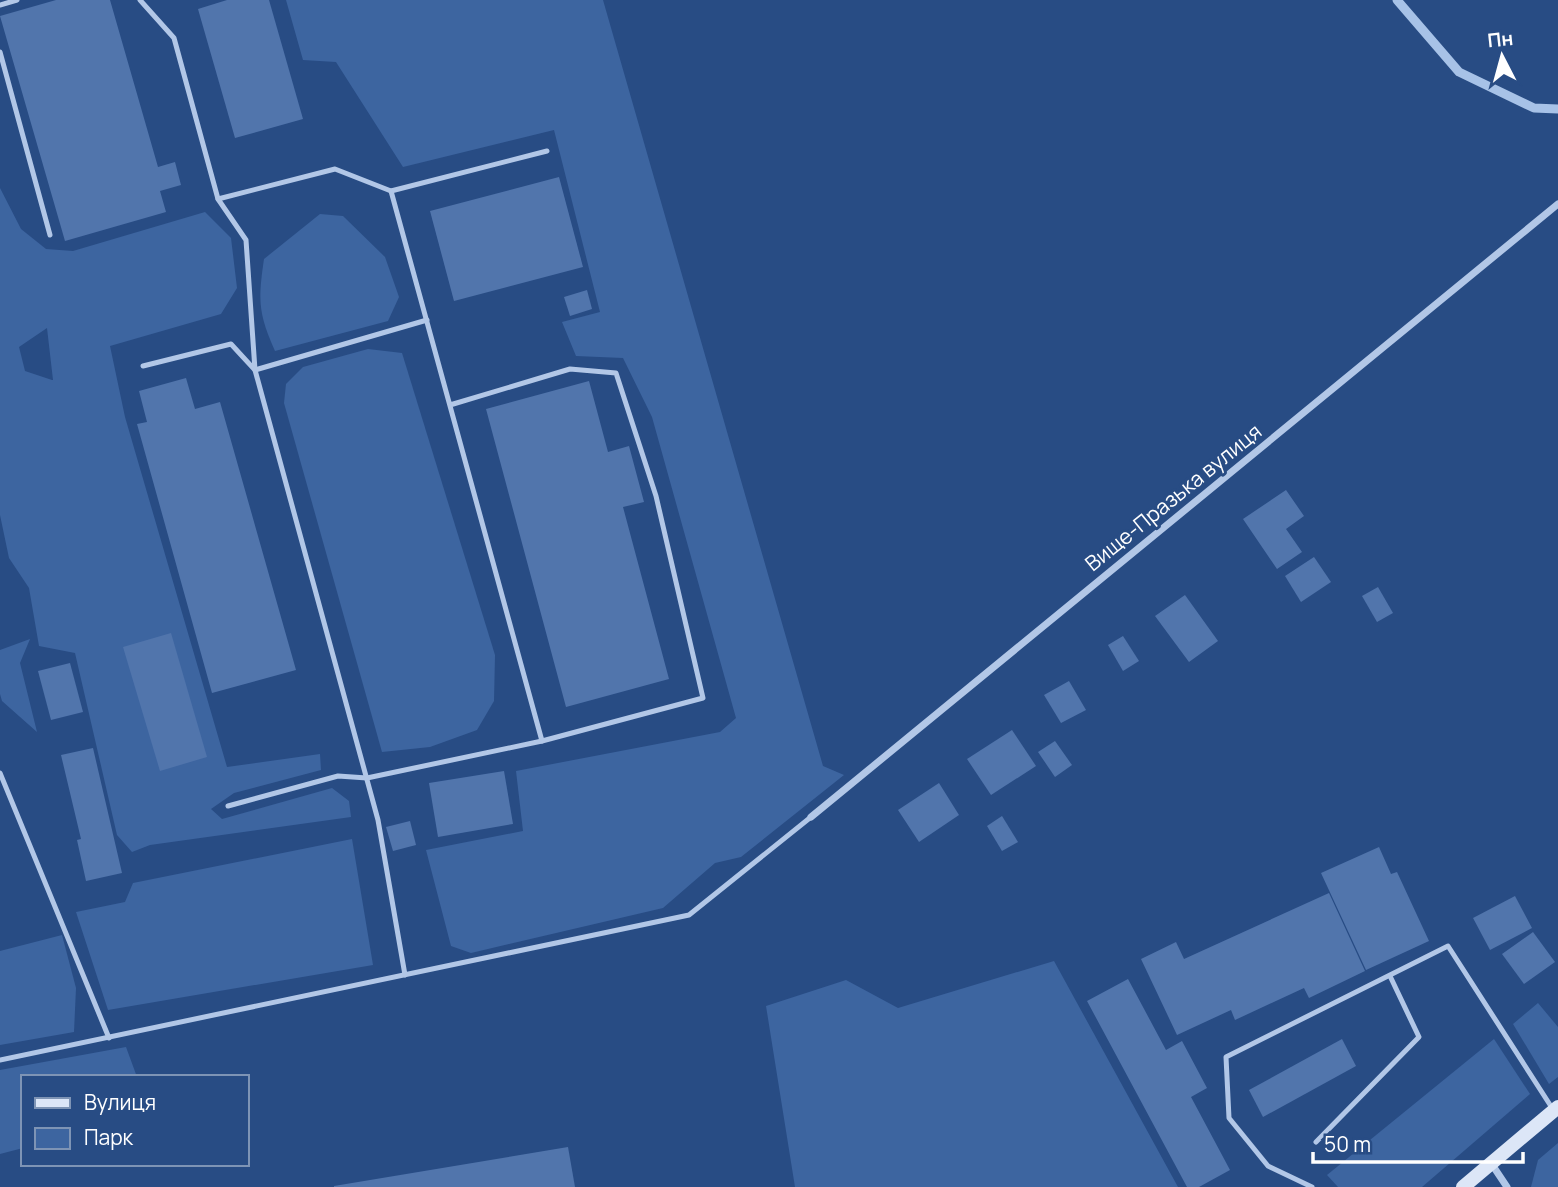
<svg xmlns="http://www.w3.org/2000/svg" width="1558" height="1187" viewBox="0 0 1558 1187" font-family="Manrope,sans-serif">
  <style>
    .green { fill: #3d65a0; fill-rule: evenodd }
    .lines { fill: none; stroke-linecap: round; stroke-linejoin: round }
    .stream { stroke: #a7c2e7; stroke-width: 9 }
    .building { fill: #5175ac }
    .service { stroke: #b2c7e7; stroke-width: 5 }
    .minor { stroke: #b2c7e7; stroke-width: 7 }
    .secondary { stroke: #dce6f7; stroke-width: 14 }
    .labels { text-anchor: middle; dominant-baseline: central; stroke-width: 6; stroke-linejoin: round; paint-order: stroke }
    .street-label { font-size: 21px; fill: #fff; stroke: #284c84 }
  </style>
  <rect width="100%" height="100%" fill="#284c84"/>
  <g class="green">
    <path d="M 286,0 L 603,0 L 823,766 L 844,775 L 741,857 L 715,863 L 663,908 L 471,953 L 451,946 L 426,850 L 523,831 L 516,771 L 720,732 L 736,718 L 652,417 L 623,358 L 576,356 L 562,322 L 600,312 L 554,130 L 403,167 L 336,62 L 303,60 Z"/>
    <path d="M 0,188 L 21,229 L 46,249 L 73,251 L 205,212 L 231,238 L 237,288 L 221,314 L 110,346 L 125,417 L 227,767 L 320,754 L 321,770 L 234,793 L 211,809 L 222,819 L 332,788 L 349,801 L 351,817 L 150,845 L 132,852 L 117,835 L 75,653 L 39,646 L 29,588 L 9,558 L 0,515 ZM 47,328 L 53,380 L 52,380 L 25,371 L 19,347 Z"/>
    <path d="M 320,214 L 343,216 L 385,257 L 399,297 L 388,321 L 275,351 C 258,313 258,300 264,259 Z"/>
    <path d="M 368,349 L 402,353 L 495,655 L 494,701 L 477,730 L 430,747 L 382,752 L 284,403 L 286,384 L 303,367 Z"/>
    <path d="M 30,639 L 20,663 L 37,732 L 2,701 L 0,694 L 0,650 Z"/>
    <path d="M 352,839 L 373,965 L 108,1010 L 76,912 L 125,902 L 133,883 Z"/>
    <path d="M 62,935 L 76,988 L 74,1032 L 0,1045 L 0,951 Z"/>
    <path d="M 1054,961 L 1178,1187 L 795,1187 L 766,1006 L 846,980 L 898,1008 Z"/>
    <path d="M 1538,1003 L 1558,1027 L 1558,1077 L 1549,1084 L 1513,1024 Z"/>
    <path d="M 1494,1039 L 1530,1094 L 1422,1187 L 1338,1187 L 1327,1175 Z"/>
    <path d="M 126,1047 L 137,1077 L 23,1077 L 23,1148 L 0,1154 L 0,1070 Z"/>
    <path d="M 1558,1143 L 1558,1187 L 1531,1187 L 1538,1160 Z"/>
  </g>
  <g class="lines">
    <path class="stream" d="M 1397,0 L 1459,72 L 1534,108 L 1558,109"/>
  </g>
  <g class="building">
    <path d="M 56,0 L 110,0 L 158,167 L 175,162 L 181,185 L 160,191 L 166,212 L 65,241 L 0,16 Z"/>
    <path d="M 227,0 L 269,0 L 303,119 L 235,138 L 198,9 Z"/>
    <path d="M 559,177 L 583,267 L 454,301 L 430,211 Z"/>
    <path d="M 587,290 L 592,309 L 570,316 L 564,297 Z"/>
    <path d="M 186,378 L 195,409 L 220,402 L 296,670 L 212,693 L 137,424 L 147,422 L 139,391 Z"/>
    <path d="M 589,381 L 608,452 L 629,446 L 644,502 L 623,507 L 669,679 L 566,707 L 486,409 Z"/>
    <path d="M 1286,490 L 1304,516 L 1286,529 L 1302,552 L 1277,569 L 1243,519 Z"/>
    <path d="M 1314,557 L 1331,582 L 1301,602 L 1285,576 Z"/>
    <path d="M 1378,587 L 1393,613 L 1377,622 L 1362,596 Z"/>
    <path d="M 1185,595 L 1218,641 L 1189,662 L 1155,616 Z"/>
    <path d="M 171,633 L 207,757 L 160,771 L 123,647 Z"/>
    <path d="M 1123,636 L 1139,661 L 1123,671 L 1108,645 Z"/>
    <path d="M 70,663 L 83,712 L 51,720 L 38,671 Z"/>
    <path d="M 1069,681 L 1086,710 L 1061,723 L 1044,695 Z"/>
    <path d="M 1012,730 L 1036,766 L 991,795 L 967,759 Z"/>
    <path d="M 1055,741 L 1072,765 L 1055,777 L 1038,752 Z"/>
    <path d="M 93,748 L 122,873 L 86,881 L 77,840 L 81,839 L 61,755 Z"/>
    <path d="M 504,771 L 513,824 L 438,837 L 429,783 Z"/>
    <path d="M 939,783 L 959,815 L 919,842 L 898,810 Z"/>
    <path d="M 1002,816 L 1018,842 L 1002,851 L 987,826 Z"/>
    <path d="M 410,821 L 416,845 L 393,851 L 386,827 Z"/>
    <path d="M 1379,847 L 1391,874 L 1397,872 L 1429,941 L 1366,970 L 1321,873 Z"/>
    <path d="M 1329,893 L 1365,971 L 1309,998 L 1304,988 L 1235,1020 L 1231,1010 L 1177,1035 L 1141,959 L 1176,942 L 1184,959 Z"/>
    <path d="M 1515,896 L 1532,928 L 1490,950 L 1473,918 Z"/>
    <path d="M 1533,932 L 1555,962 L 1524,984 L 1502,954 Z"/>
    <path d="M 1128,979 L 1166,1050 L 1182,1041 L 1207,1088 L 1191,1097 L 1230,1170 L 1199,1187 L 1187,1187 L 1087,1001 Z"/>
    <path d="M 1342,1039 L 1356,1066 L 1263,1117 L 1249,1090 Z"/>
    <path d="M 568,1147 L 575,1187 L 334,1187 L 334,1186 Z"/>
  </g>
  <g class="lines">
    <g class="service">
      <path d="M 140,0 L 174,38 L 218,199 L 246,240 L 255,370 L 378,820 L 405,975"/>
      <path d="M 0,5 L 17,0"/>
      <path d="M 0,52 L 50,235"/>
      <path d="M 391,191 L 542,741 L 703,698 L 656,496 L 616,373 L 570,369 L 450,405"/>
      <path d="M 218,199 L 335,169 L 391,191 L 547,151"/>
      <path d="M 143,366 L 231,344 L 255,370 L 427,320"/>
      <path d="M 0,773 L 109,1038"/>
      <path d="M 228,806 L 338,776 L 367,778 L 542,741"/>
      <path d="M 0,1060 L 689,915 L 811,817"/>
      <path d="M 1316,1142 L 1419,1037 L 1390,976"/>
      <path d="M 1312,1187 L 1268,1166 L 1229,1118 L 1226,1057 L 1448,946 L 1554,1111"/>
    </g>
    <g class="minor">
      <path d="M 811,817 L 1558,204"/>
      <path d="M 1491,1163 L 1507,1187"/>
    </g>
    <path class="secondary" d="M 1463,1187 L 1558,1107"/>
  </g>
  <g class="labels">
    <g class="street-label">
      <text transform="translate(1173 497) rotate(-39)">Вище-Празька вулиця</text>
    </g>
  </g>
  <rect x="21" y="1075" width="228" height="91" fill="#284c84" stroke="#7e94b5" stroke-width="2"/>
  <rect x="35" y="1098" width="35" height="10" fill="#dce6f7" stroke="#7e94b5" stroke-width="2"/>
  <text x="84" y="1110" font-size="21" fill="#ffffff">Вулиця</text>
  <rect x="35" y="1128" width="35" height="21" fill="#3d65a0" stroke="#7e94b5" stroke-width="2"/>
  <text x="84" y="1145" font-size="21" fill="#ffffff">Парк</text>
  <g transform="translate(1502 56) rotate(354)" stroke="#284c84" stroke-width="5" paint-order="stroke">
  <path d="M0-5L12 26L0 18L-12 26Z" fill="#ffffff"/>
  <text y="-10" font-size="19" font-weight="bold" text-anchor="middle" fill="#ffffff">Пн</text>
  </g>
  <path d="M1313 1152v10h210v-10" fill="none" stroke="#ffffff" stroke-width="3.5"/>
  <text x="1324" y="1152" font-size="21" fill="#ffffff" stroke="#284c84" stroke-width="5" paint-order="stroke">50 m</text>
</svg>
